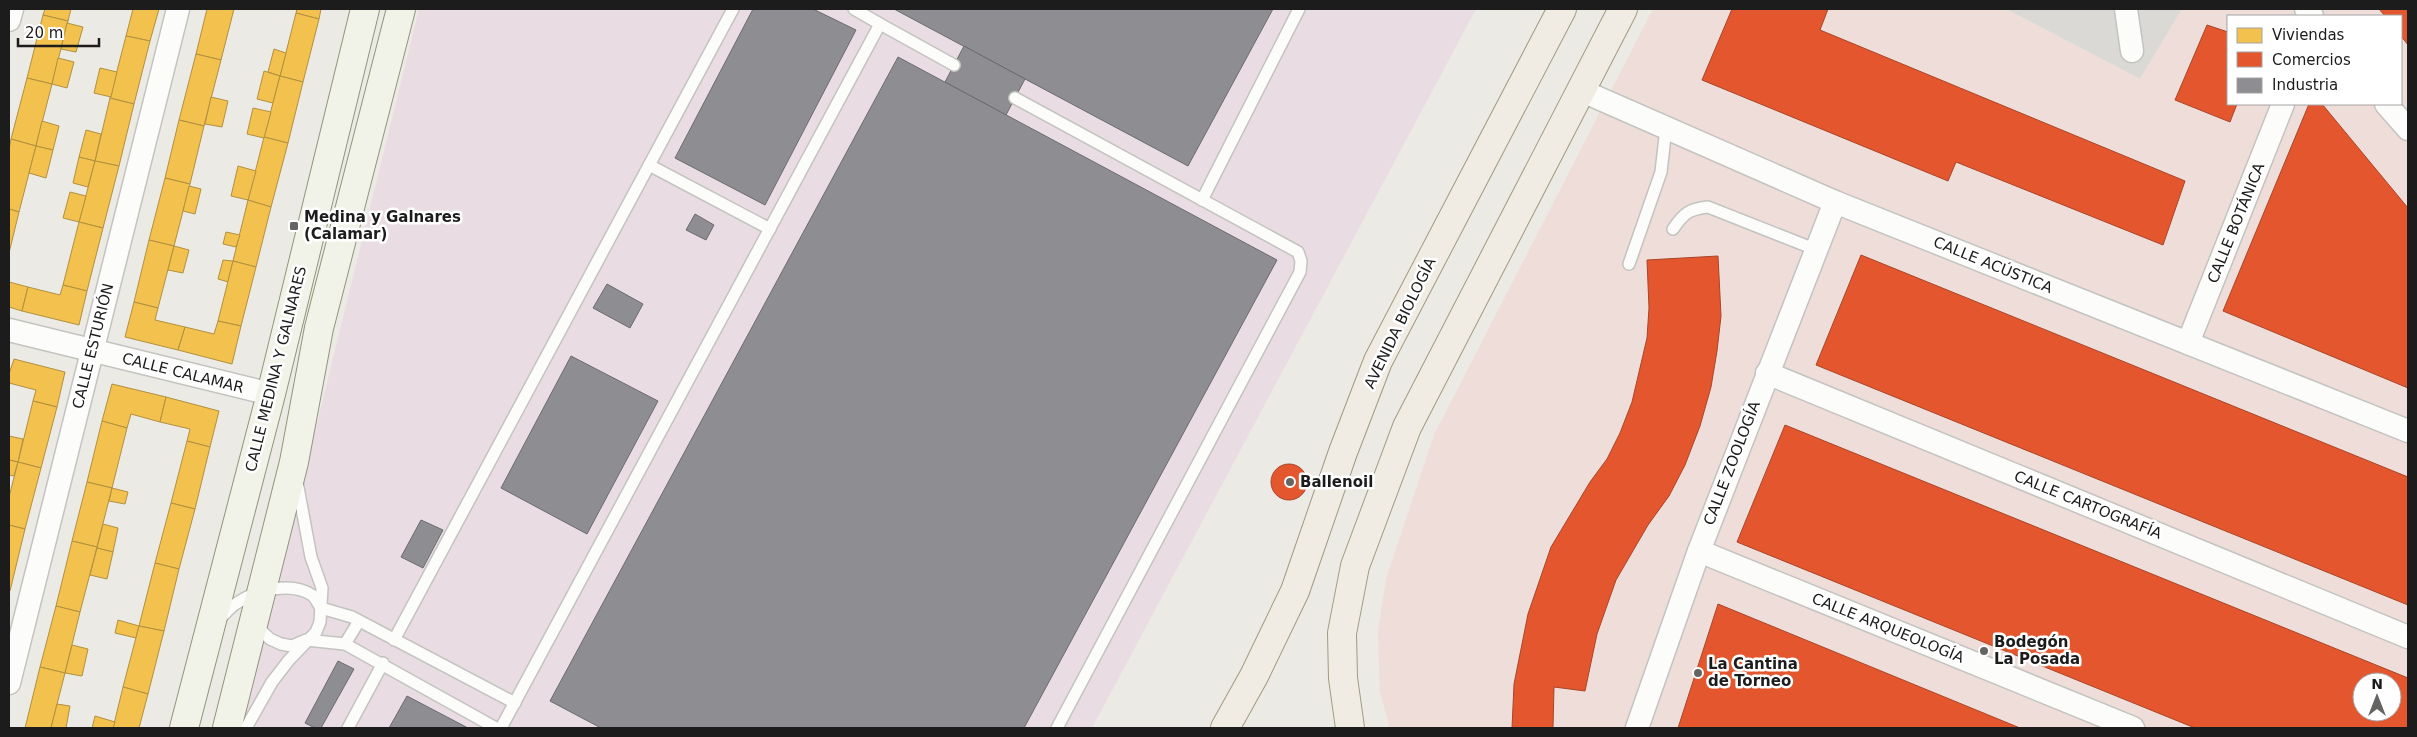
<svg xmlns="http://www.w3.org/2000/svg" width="2417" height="737" viewBox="0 0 2417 737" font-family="'DejaVu Sans',sans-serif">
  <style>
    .residential { fill: #dad9d6 }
    .commercial { fill: #eeddd8; fill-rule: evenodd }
    .industrial { fill: #e9dde3 }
    .homes { fill: #f2c14e; stroke: #b2903f }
    .shops { fill: #e4572e; stroke: #a84529; fill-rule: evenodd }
    .industry { fill: #8d8d92; stroke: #6b6b6f }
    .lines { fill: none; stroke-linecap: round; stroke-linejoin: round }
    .lane-casing { stroke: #c3c3c0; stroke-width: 14 }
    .street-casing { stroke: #c3c3c0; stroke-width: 25 }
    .secondary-casing { stroke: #91957c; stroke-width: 30 }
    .primary-casing { stroke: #a19a81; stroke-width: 30 }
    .lane { stroke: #fcfcfb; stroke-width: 11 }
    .street { stroke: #fcfcfb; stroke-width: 22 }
    .secondary { stroke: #f2f3e8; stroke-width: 28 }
    .primary { stroke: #f0ece3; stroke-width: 28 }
    .poi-dot { fill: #646462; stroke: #fff; stroke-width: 2 }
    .labels { text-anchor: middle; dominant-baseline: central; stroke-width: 5; stroke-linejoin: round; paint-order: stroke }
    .poi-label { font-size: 15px; font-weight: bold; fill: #1c1c1c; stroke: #fff; text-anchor: start }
    .street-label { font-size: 15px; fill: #1c1c1c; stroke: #fff }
  </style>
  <rect width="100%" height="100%" fill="#ebeae4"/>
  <path class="residential" d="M 2006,9 L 2182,9 L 2140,79 Z"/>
  <path class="commercial" d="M 1653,9 L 2006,9 L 2140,79 L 2182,9 L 2408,9 L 2408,728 L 1390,728 L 1380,692 L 1378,632 L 1386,579 L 1434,435 ZM 2228,16 L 2401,16 L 2401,104 L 2228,104 ZM 2362,682 L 2392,682 L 2392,712 L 2362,712 Z"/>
  <path class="industrial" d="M 419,9 L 1476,9 L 1092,728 L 242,728 Z"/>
  <g class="homes">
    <path d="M 45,9 L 71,9 L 68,21 L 43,15 Z"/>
    <path d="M 133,9 L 159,9 L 150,41 L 126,36 Z"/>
    <path d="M 207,9 L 234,9 L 221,60 L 196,54 Z"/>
    <path d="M 297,9 L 321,9 L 319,19 L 296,13 Z"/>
    <path d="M 296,13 L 319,19 L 303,82 L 280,76 Z"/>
    <path d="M 43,15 L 68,21 L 52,84 L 27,78 Z"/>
    <path d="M 67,23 L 83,27 L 76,52 L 61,49 Z"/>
    <path d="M 126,36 L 150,41 L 134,104 L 110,98 Z"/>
    <path d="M 274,49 L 286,53 L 280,76 L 268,72 Z"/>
    <path d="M 196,54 L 221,60 L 204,126 L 179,120 Z"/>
    <path d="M 58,58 L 74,62 L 67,88 L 52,84 Z"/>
    <path d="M 100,68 L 117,72 L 111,97 L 94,93 Z"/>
    <path d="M 264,71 L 280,76 L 273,103 L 257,99 Z"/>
    <path d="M 280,76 L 303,82 L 288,143 L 264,137 Z"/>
    <path d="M 27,78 L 52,84 L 36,146 L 11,139 Z"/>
    <path d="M 211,97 L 228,101 L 222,127 L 205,124 Z"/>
    <path d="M 110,98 L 134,104 L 119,166 L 95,161 Z"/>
    <path d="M 253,108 L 271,112 L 264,138 L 247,134 Z"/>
    <path d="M 179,120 L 204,126 L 190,184 L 165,178 Z"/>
    <path d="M 42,121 L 59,126 L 53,150 L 36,146 Z"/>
    <path d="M 86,130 L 101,134 L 95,161 L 79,157 Z"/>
    <path d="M 264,137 L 288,143 L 271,207 L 248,200 Z"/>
    <path d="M 11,139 L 36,146 L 19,212 L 9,209 L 9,150 Z"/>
    <path d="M 36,146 L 53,150 L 46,178 L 29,173 Z"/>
    <path d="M 79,157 L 95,161 L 88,187 L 73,183 Z"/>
    <path d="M 95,161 L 119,166 L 103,228 L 79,222 Z"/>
    <path d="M 238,166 L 256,171 L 248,200 L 231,196 Z"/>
    <path d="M 165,178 L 190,184 L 174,246 L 149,240 Z"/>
    <path d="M 189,186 L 201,189 L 195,214 L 183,211 Z"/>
    <path d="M 70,192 L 86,196 L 79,222 L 63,218 Z"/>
    <path d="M 248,200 L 271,207 L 256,267 L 233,261 Z"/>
    <path d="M 9,209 L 19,212 L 9,253 Z"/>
    <path d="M 79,222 L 103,228 L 87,291 L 63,285 Z"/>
    <path d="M 226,232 L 240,235 L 236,247 L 223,244 Z"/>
    <path d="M 149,240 L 174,246 L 158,308 L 134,302 Z"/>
    <path d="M 174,246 L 189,250 L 183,273 L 168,270 Z"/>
    <path d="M 223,260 L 233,261 L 228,282 L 218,279 Z"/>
    <path d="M 233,261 L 256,267 L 241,326 L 218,321 Z"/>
    <path d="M 9,282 L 28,287 L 22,311 L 9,307 Z"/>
    <path d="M 63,285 L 87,291 L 79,325 L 22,311 L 28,287 L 60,295 Z"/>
    <path d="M 134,302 L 158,308 L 155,320 L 185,327 L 178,350 L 125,337 Z"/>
    <path d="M 218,321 L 241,326 L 232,364 L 178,350 L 185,327 L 214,334 Z"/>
    <path d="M 14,359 L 65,372 L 57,407 L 33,401 L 36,390 L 9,383 L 9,374 Z"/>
    <path d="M 112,384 L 166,397 L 160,422 L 131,414 L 127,428 L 102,421 Z"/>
    <path d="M 166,397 L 219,411 L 210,447 L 187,441 L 190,429 L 160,422 Z"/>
    <path d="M 33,401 L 57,407 L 41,468 L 18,462 Z"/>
    <path d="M 102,421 L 127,428 L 112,488 L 87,482 Z"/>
    <path d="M 9,436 L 23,439 L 18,462 L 9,460 Z"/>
    <path d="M 187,441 L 210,447 L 195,509 L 171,503 Z"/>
    <path d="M 9,460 L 18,462 L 14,476 L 9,475 Z"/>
    <path d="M 18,462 L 41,468 L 25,529 L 9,525 L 9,497 Z"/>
    <path d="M 87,482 L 112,488 L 97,547 L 72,541 Z"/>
    <path d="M 112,488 L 128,492 L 125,504 L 109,501 Z"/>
    <path d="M 171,503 L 195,509 L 179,569 L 155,563 Z"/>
    <path d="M 103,524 L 118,528 L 113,552 L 97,548 Z"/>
    <path d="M 9,525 L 25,529 L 10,591 L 9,591 Z"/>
    <path d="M 72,541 L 97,547 L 80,612 L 56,606 Z"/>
    <path d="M 97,548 L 113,552 L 107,579 L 90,575 Z"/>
    <path d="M 155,563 L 179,569 L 164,631 L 139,626 Z"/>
    <path d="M 56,606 L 80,612 L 65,673 L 40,667 Z"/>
    <path d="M 118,620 L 139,626 L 136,638 L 115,633 Z"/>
    <path d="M 139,626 L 164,631 L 148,694 L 123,687 Z"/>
    <path d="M 72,645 L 88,649 L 82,676 L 65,673 Z"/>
    <path d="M 40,667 L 65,673 L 51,728 L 25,728 Z"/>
    <path d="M 123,687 L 148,694 L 139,728 L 113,728 Z"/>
    <path d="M 57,704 L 70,706 L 66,728 L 51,728 Z"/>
    <path d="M 95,716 L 115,722 L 113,728 L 92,728 Z"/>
  </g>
  <g class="shops">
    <path d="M 1732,9 L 1828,9 L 1820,30 L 2185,181 L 2163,245 L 1956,162 L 1948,181 L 1702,80 Z"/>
    <path d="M 2379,9 L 2408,9 L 2408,45 L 2401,36 L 2401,16 L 2385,16 Z"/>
    <path d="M 2207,25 L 2228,32 L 2228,104 L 2237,104 L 2230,122 L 2175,100 Z"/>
    <path d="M 2309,104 L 2322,104 L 2408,208 L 2408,388 L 2223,311 Z"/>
    <path d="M 1861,255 L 2408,477 L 2408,605 L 1816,365 Z"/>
    <path d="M 1718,256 L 1721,316 L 1717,351 L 1711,387 L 1700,426 L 1685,465 L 1669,496 L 1648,525 L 1616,580 L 1597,634 L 1585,691 L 1554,687 L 1553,728 L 1512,728 L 1514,684 L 1528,614 L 1551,547 L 1590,482 L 1607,459 L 1620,433 L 1632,402 L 1647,338 L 1649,308 L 1647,260 Z"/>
    <path d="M 1785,425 L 2408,678 L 2408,728 L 2195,728 L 1737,542 ZM 2362,682 L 2392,682 L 2392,712 L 2362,712 Z"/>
    <circle cx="1289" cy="482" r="18"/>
    <path d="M 1718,604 L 2020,728 L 1678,728 Z"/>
  </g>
  <g class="industry">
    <path d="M 753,9 L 813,9 L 856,30 L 765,205 L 675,158 Z"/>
    <path d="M 894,9 L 1273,9 L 1188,166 Z"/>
    <path d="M 964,46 L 1025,79 L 1006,115 L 945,82 Z"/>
    <path d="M 898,57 L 1277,260 L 1024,728 L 601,728 L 550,701 Z"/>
    <path d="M 695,214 L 714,225 L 706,240 L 686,230 Z"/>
    <path d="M 607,284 L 643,304 L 630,328 L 593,308 Z"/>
    <path d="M 571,356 L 658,401 L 587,534 L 501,488 Z"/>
    <path d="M 421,520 L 443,530 L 423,568 L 401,557 Z"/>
    <path d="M 338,661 L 354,669 L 321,728 L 315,728 L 305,723 Z"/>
    <path d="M 407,696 L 468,728 L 389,728 Z"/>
  </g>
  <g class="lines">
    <g class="lane-casing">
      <g id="lane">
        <path d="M 854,9 L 880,24"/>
        <path d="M 1015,98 L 1298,252 L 1301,261 L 1300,272 L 1057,728"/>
        <path d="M 649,165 L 770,229"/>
        <path d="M 1202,200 L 1299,9"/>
        <path d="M 1673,229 C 1684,213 1689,209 1708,207 L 1817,250"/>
        <path d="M 1629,264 L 1661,172 L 1666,128"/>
        <path d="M 219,619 C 225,614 230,607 237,603 C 256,590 291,581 312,595 C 316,598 318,604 321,608 L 352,617 L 515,703"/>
        <path d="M 255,625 L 270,639 L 281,644 L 292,646 L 306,640 L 345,644 L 496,728"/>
        <path d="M 394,640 L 733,9"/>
        <path d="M 345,644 L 359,621"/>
        <path d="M 246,728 L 272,682 L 289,660 L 316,632 L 320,622 L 322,588 L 311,557 L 297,482"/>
        <path d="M 348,728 L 383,663"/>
        <path d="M 501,728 L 880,24 L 954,65"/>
      </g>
    </g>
    <g class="street-casing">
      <g id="street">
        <path d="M 2126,9 L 2132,51"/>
        <path d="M 2306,9 L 2312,16"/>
        <path d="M 9,20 L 12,9"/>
        <path d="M 1580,90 L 1835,202 L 2408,431"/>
        <path d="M 2386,104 L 2408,129"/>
        <path d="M 9,330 L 271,394"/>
        <path d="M 2188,343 L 2283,104"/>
        <path d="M 1767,373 L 2408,637"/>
        <path d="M 1699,551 L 2133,728"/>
        <path d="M 9,683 L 178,9"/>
        <path d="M 1637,728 L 1699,551 L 1835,202"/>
      </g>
    </g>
    <g class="secondary-casing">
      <g id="secondary">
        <path d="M 184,728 L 271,394 L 365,9"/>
        <path d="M 227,728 L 294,462 L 319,328 L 401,9"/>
      </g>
    </g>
    <g class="primary-casing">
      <g id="primary">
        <path d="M 1225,728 L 1254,676 L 1295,591 L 1343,452 L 1378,361 L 1562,9"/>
        <path d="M 1350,728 L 1343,678 L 1342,633 L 1355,566 L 1407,427 L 1623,9"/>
      </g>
    </g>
    <use href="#lane" class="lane"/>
    <use href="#street" class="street"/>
    <use href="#secondary" class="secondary"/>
    <use href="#primary" class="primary"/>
  </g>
  <g class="poi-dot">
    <rect x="289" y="221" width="10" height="10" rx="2.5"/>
    <circle cx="1290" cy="482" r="5"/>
    <circle cx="1984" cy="651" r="5"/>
    <circle cx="1698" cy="673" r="5"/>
  </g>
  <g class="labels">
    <g class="poi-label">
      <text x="304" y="217">Medina y Galnares<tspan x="304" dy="17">(Calamar)</tspan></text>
      <text x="1300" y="482">Ballenoil</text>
      <text x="1994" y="642">Bodegón<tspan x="1994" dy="17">La Posada</tspan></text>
      <text x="1708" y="664">La Cantina<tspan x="1708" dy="17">de Torneo</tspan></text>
    </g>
    <g class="street-label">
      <text transform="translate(2236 223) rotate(-68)">CALLE BOTÁNICA</text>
      <text transform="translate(1993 265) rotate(22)">CALLE ACÚSTICA</text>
      <text transform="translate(1400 323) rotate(-64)">AVENIDA BIOLOGÍA</text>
      <text transform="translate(93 346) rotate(-76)">CALLE ESTURIÓN</text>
      <text transform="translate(276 369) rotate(-76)">CALLE MEDINA Y GALNARES</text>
      <text transform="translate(183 373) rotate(14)">CALLE CALAMAR</text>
      <text transform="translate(1732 463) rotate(-69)">CALLE ZOOLOGÍA</text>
      <text transform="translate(2088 505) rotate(22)">CALLE CARTOGRAFÍA</text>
      <text transform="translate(1888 628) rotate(22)">CALLE ARQUEOLOGÍA</text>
    </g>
  </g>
  <rect width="2417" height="737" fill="none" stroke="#1c1c1c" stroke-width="20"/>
  <rect x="2227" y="15" width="175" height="90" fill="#ffffff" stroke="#a4a4a4"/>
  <rect x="2237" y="28" width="25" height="15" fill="#f2c14e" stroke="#a4a4a4"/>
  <text x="2272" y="40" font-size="15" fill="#1c1c1c">Viviendas</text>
  <rect x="2237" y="52" width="25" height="15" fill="#e4572e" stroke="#a4a4a4"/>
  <text x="2272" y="65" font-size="15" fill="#1c1c1c">Comercios</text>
  <rect x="2237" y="78" width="25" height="15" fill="#8d8d92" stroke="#a4a4a4"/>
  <text x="2272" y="90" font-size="15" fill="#1c1c1c">Industria</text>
  <g transform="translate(2377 697)"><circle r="24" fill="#ffffff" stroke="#a4a4a4"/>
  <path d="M0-4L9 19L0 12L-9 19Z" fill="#646462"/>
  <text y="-8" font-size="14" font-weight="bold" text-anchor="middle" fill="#1c1c1c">N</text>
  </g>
  <path d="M18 38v8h81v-8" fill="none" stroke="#1c1c1c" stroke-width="2.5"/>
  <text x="25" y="38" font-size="15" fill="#1c1c1c" stroke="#ffffff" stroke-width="4" paint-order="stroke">20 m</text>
</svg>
